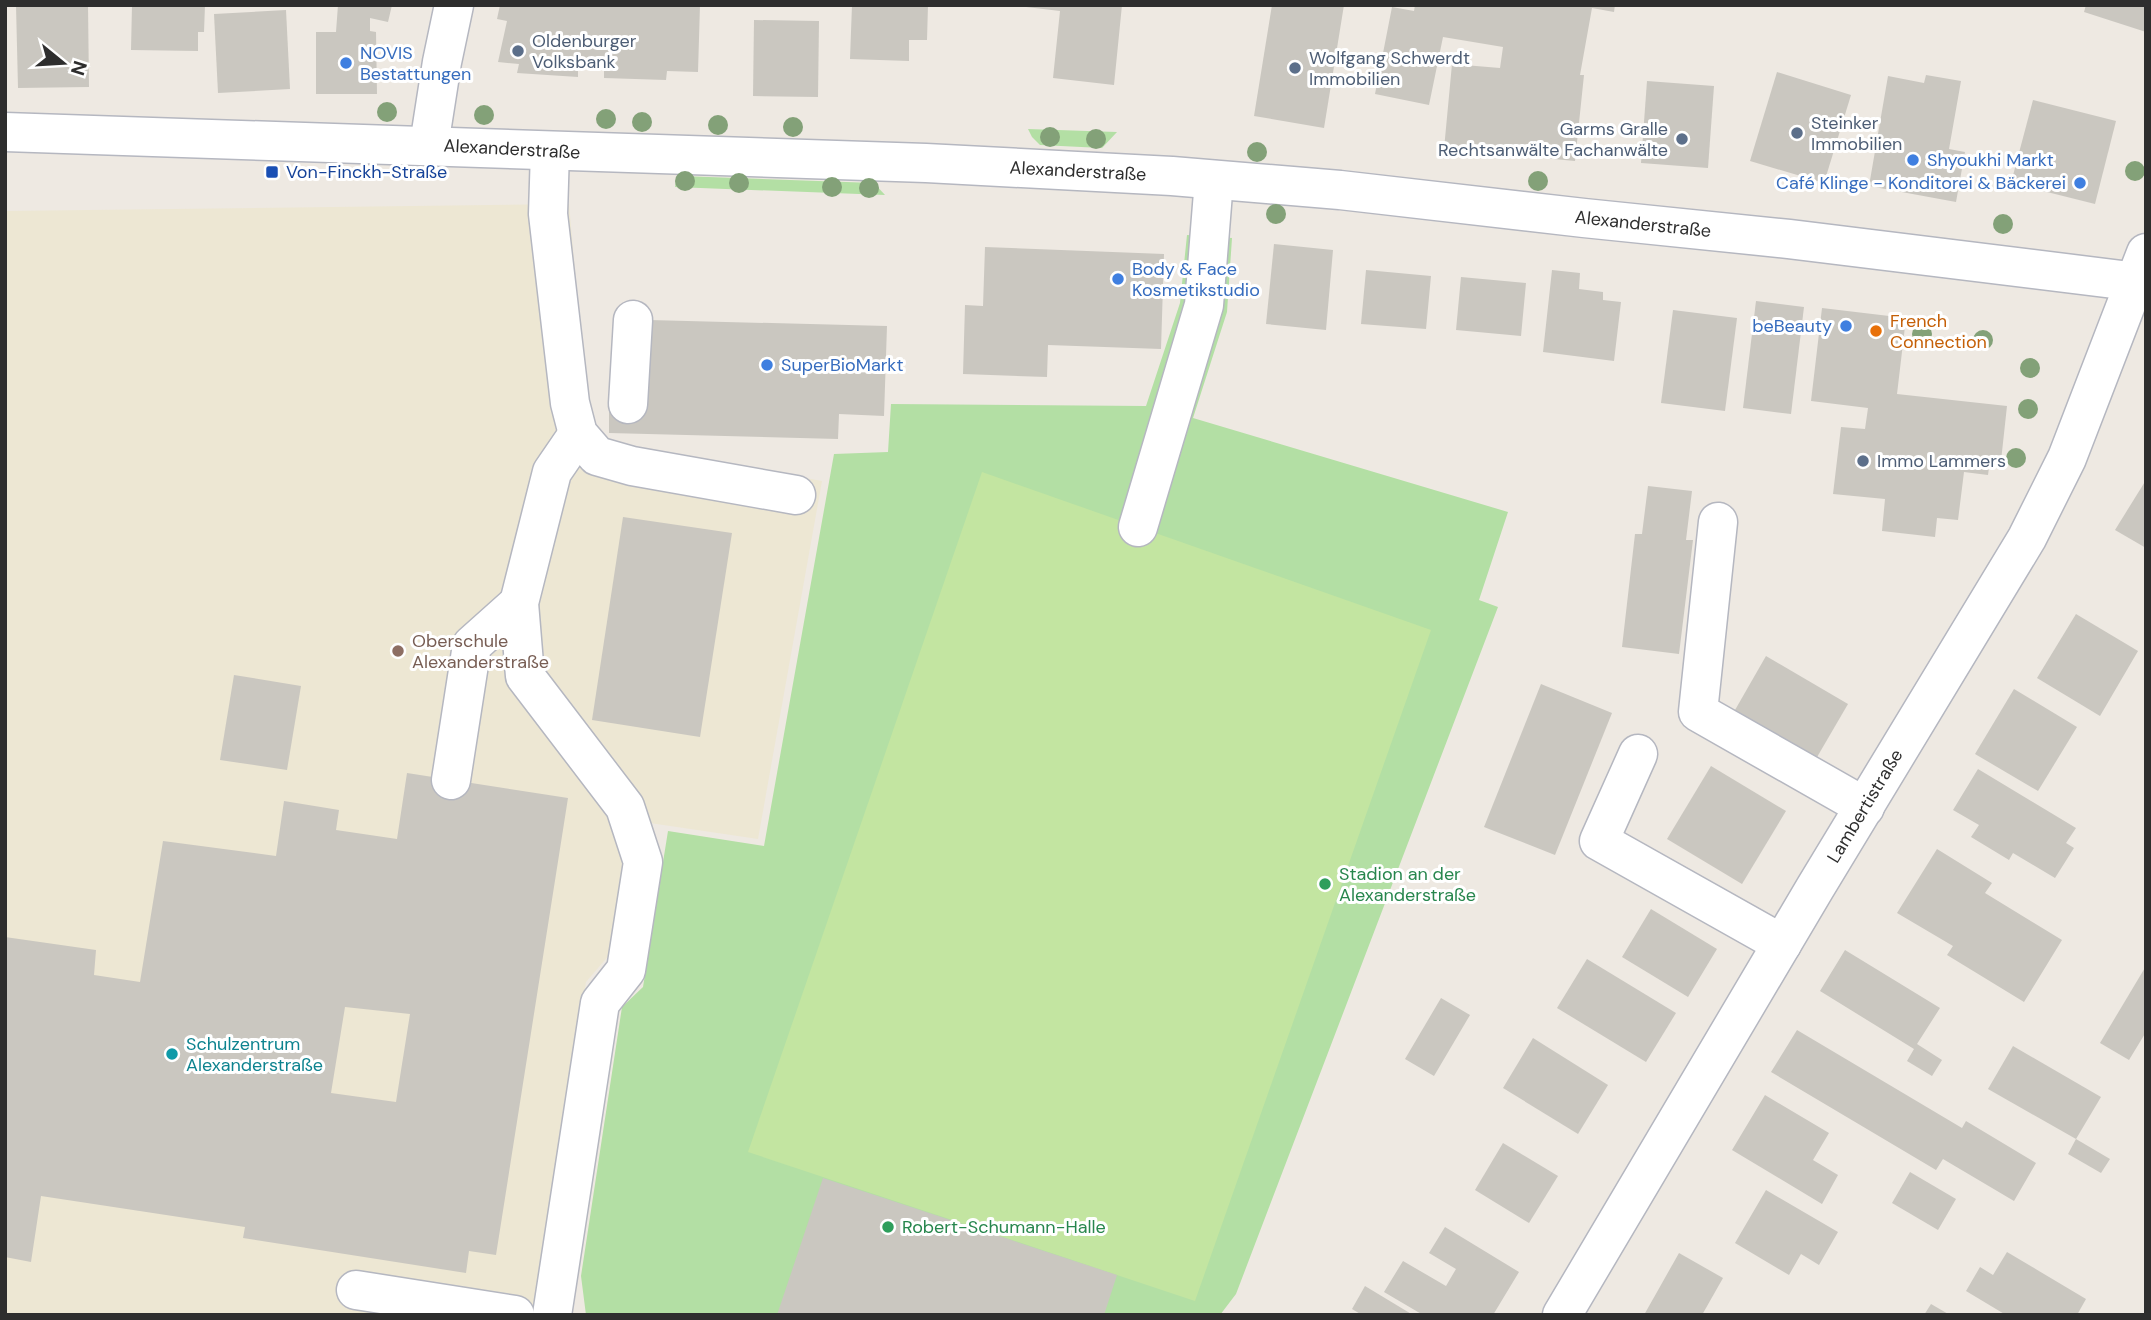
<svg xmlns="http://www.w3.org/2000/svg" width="2151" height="1320" viewBox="0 0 2151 1320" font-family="'DM Sans',sans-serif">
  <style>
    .education { fill: #ede7d3 }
    .green { fill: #b3dfa4 }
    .pitch { fill: #c3e5a1 }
    .building { fill: #cac7c0; fill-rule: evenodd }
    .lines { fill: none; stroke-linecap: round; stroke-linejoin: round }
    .minor-casing { stroke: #b5b7c0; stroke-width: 41 }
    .minor { stroke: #fff; stroke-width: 38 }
    .tree { fill: #83a178 }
    .service-dot { fill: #5c6f8a; stroke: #fff; stroke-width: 2.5 }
    .shop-dot { fill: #3f7fe0; stroke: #fff; stroke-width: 2.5 }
    .transit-dot { fill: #1a4fb4; stroke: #fff; stroke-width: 2.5 }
    .food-dot { fill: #e8710a; stroke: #fff; stroke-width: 2.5 }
    .education-dot { fill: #8d6e63; stroke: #fff; stroke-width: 2.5 }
    .leisure-dot { fill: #2e9e5b; stroke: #fff; stroke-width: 2.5 }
    .culture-dot { fill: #0f9aa8; stroke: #fff; stroke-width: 2.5 }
    .labels { text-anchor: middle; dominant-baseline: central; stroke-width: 6; stroke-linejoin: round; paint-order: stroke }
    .service-label { font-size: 18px; fill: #4e5e75; stroke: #fff; text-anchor: start }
    .shop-label { font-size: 18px; fill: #366cbe; stroke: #fff; text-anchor: start }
    .street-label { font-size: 18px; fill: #2e2e2e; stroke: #fff }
    .transit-label { font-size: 18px; fill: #164399; stroke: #fff; text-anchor: start }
    .food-label { font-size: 18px; fill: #c56008; stroke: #fff; text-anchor: start }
    .education-label { font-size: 18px; fill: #785e54; stroke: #fff; text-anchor: start }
    .leisure-label { font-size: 18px; fill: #27864d; stroke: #fff; text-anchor: start }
    .culture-label { font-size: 18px; fill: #0d838f; stroke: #fff; text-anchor: start }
  </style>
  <rect width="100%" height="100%" fill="#eee9e2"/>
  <path class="education" d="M 569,204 L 590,438 L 822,481 L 758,839 L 643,822 L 611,953 L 586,982 L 536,1315 L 5,1315 L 5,211 Z"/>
  <g class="green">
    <path d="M 1028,129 L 1117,132 L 1102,148 L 1040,145 L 1032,137 Z"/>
    <path d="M 681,176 L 874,183 L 885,195 L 675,187 L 676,180 Z"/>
    <path d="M 1187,235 L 1232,238 L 1227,312 L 1193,418 L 1508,512 L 1479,600 L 1498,607 L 1236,1294 L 1220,1315 L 586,1315 L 581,1276 L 622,1007 L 643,987 L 668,831 L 764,846 L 834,454 L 888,452 L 891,404 L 1146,406 L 1180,303 Z"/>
  </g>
  <path class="pitch" d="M 982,472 L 1431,630 L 1195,1301 L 748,1152 Z"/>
  <g class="building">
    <path d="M 16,5 L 88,5 L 89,87 L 18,88 Z"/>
    <path d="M 132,5 L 205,5 L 204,32 L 198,32 L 198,51 L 131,50 Z"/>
    <path d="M 338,5 L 392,5 L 388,22 L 370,18 L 370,31 L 376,32 L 377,94 L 316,94 L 316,32 L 336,32 Z"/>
    <path d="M 500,5 L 700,5 L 698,72 L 667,71 L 666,80 L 604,78 L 604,68 L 578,68 L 578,77 L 517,73 L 519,64 L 498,62 L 507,21 L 497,19 Z"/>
    <path d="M 852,5 L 928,5 L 927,40 L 909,40 L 909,61 L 850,59 Z"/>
    <path d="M 1026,5 L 1122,5 L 1114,85 L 1053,78 L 1060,11 L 1026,7 Z"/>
    <path d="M 1272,5 L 1344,5 L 1324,128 L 1254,116 Z"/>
    <path d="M 1415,5 L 1615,5 L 1614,12 L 1592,8 L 1580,75 L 1584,75 L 1575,161 L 1444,149 L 1452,64 L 1500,68 L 1503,47 L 1443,37 L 1429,105 L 1375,94 L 1392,7 L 1414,11 Z"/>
    <path d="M 2086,5 L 2146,5 L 2146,32 L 2084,12 Z"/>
    <path d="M 286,10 L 290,89 L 218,93 L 214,14 Z"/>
    <path d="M 754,20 L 819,21 L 818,97 L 753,96 Z"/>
    <path d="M 1777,72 L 1851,95 L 1824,183 L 1750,161 Z"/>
    <path d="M 1926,75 L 1961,81 L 1949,149 L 1965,152 L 1956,202 L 1869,186 L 1888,76 L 1924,83 Z"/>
    <path d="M 1647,81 L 1714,86 L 1708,168 L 1641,163 Z"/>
    <path d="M 2033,100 L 2116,121 L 2095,204 L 2011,183 Z"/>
    <path d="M 1274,244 L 1333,250 L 1326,330 L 1266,324 Z"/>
    <path d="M 985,247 L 1164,254 L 1161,349 L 1048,345 L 1047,377 L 963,374 L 965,305 L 983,306 Z"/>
    <path d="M 1366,270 L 1431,276 L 1426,329 L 1361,324 Z"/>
    <path d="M 1552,270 L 1580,273 L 1579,289 L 1603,292 L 1603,300 L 1621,302 L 1614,361 L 1543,352 Z"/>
    <path d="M 1461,277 L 1526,283 L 1521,336 L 1456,330 Z"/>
    <path d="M 1756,301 L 1804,307 L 1791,414 L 1743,408 Z"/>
    <path d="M 1822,308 L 1906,318 L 1897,394 L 2007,406 L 2001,461 L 1990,460 L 1988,475 L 1964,472 L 1958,520 L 1937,518 L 1935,537 L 1882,531 L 1885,499 L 1833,494 L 1841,427 L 1865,429 L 1868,408 L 1811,401 Z"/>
    <path d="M 1673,310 L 1737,318 L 1725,411 L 1661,403 Z"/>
    <path d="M 649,320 L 887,326 L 884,416 L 839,414 L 838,439 L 609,433 L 609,403 Z"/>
    <path d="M 2146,480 L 2146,548 L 2115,530 Z"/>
    <path d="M 1648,486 L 1692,491 L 1686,540 L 1693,540 L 1679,654 L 1622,647 L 1635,534 L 1642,534 Z"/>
    <path d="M 623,517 L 732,533 L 700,737 L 592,720 Z"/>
    <path d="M 2076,614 L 2138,651 L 2100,716 L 2037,678 Z"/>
    <path d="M 1766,656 L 1848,704 L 1813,764 L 1731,717 Z"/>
    <path d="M 234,675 L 301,686 L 287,770 L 220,760 Z"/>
    <path d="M 1541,684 L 1612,713 L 1555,855 L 1484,827 Z"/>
    <path d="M 2014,689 L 2077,727 L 2038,791 L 1975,754 Z"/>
    <path d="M 1711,766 L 1786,811 L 1742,884 L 1667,839 Z"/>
    <path d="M 1978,769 L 2076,828 L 2066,843 L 2074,848 L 2055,878 L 2013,853 L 2009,860 L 1971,837 L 1979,825 L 1953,810 Z"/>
    <path d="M 407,773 L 568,798 L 496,1255 L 469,1251 L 466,1273 L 243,1238 L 245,1227 L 41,1196 L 31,1262 L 5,1257 L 5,937 L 96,950 L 94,975 L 140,982 L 163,841 L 276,856 L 284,801 L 339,810 L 336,830 L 397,839 ZM 345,1007 L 410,1014 L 396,1102 L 331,1093 Z"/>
    <path d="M 1937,849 L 1992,883 L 1985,893 L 2062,940 L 2024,1002 L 1947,955 L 1953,946 L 1897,913 Z"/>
    <path d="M 1651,909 L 1717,949 L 1688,997 L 1622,957 Z"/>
    <path d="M 1845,950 L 1940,1008 L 1917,1044 L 1942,1060 L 1932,1076 L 1907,1061 L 1914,1049 L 1820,991 Z"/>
    <path d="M 1587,959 L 1676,1013 L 1646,1062 L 1557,1008 Z"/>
    <path d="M 2146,966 L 2146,1032 L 2129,1060 L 2100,1043 Z"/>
    <path d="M 1441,998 L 1470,1015 L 1434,1076 L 1405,1059 Z"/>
    <path d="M 1797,1030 L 1962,1128 L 1966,1121 L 2036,1163 L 2014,1201 L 1943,1159 L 1936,1170 L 1771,1072 Z"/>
    <path d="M 1533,1038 L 1608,1085 L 1578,1134 L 1503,1088 Z"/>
    <path d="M 2013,1046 L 2101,1097 L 2076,1139 L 1988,1089 Z"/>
    <path d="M 1765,1095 L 1829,1133 L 1813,1160 L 1838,1175 L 1822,1204 L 1732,1150 Z"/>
    <path d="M 2076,1139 L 2110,1159 L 2101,1173 L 2068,1154 Z"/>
    <path d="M 1503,1143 L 1558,1176 L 1529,1223 L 1475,1190 Z"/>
    <path d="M 1910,1172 L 1956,1199 L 1938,1230 L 1892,1203 Z"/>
    <path d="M 823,1178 L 1117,1275 L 1104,1315 L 777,1315 Z"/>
    <path d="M 1766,1190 L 1838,1232 L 1819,1265 L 1801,1254 L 1789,1275 L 1735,1243 Z"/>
    <path d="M 1445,1227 L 1519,1272 L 1493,1315 L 1423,1315 L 1384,1292 L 1403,1261 L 1446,1286 L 1456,1269 L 1429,1253 Z"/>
    <path d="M 2007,1252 L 2086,1299 L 2077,1315 L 2006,1315 L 1966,1291 L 1980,1267 L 1993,1275 Z"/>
    <path d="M 1679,1253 L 1723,1278 L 1702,1315 L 1644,1315 Z"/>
    <path d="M 1365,1286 L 1413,1315 L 1362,1315 L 1352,1309 Z"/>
    <path d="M 1931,1304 L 1950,1315 L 1924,1315 Z"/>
  </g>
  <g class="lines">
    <g class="minor-casing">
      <g id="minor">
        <path d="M 5,132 L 926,163 L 1172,176 L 1340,190 L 1584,218 L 1789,239 L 2146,283"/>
        <path d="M 429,145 L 442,62 L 454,5"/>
        <path d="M 550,151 L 548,214 L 570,403 L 578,434 L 597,456 L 632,466 L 796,495"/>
        <path d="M 628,404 L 633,320"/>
        <path d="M 1718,522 L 1698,712 L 1865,807"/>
        <path d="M 1138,527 L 1204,305 L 1214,180"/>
        <path d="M 1638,754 L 1599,841 L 1782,944"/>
        <path d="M 451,780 L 472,645 L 519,603"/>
        <path d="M 356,1290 L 515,1315"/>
        <path d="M 552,1315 L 600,1003 L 626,970 L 643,862 L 625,807 L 525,676 L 519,603 L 552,472 L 578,434"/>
        <path d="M 1562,1315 L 1815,888 L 2027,538 L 2067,458 L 2146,253"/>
      </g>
    </g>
    <use href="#minor" class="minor"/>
  </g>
  <g class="tree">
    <circle cx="387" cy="112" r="10"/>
    <circle cx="484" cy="115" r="10"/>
    <circle cx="606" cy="119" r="10"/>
    <circle cx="642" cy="122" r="10"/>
    <circle cx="718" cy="125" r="10"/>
    <circle cx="793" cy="127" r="10"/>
    <circle cx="1050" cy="137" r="10"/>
    <circle cx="1096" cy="139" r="10"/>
    <circle cx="1257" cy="152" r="10"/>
    <circle cx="2135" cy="171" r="10"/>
    <circle cx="685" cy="181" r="10"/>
    <circle cx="1538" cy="181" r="10"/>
    <circle cx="739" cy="183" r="10"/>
    <circle cx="832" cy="187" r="10"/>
    <circle cx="869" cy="188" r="10"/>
    <circle cx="1276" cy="214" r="10"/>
    <circle cx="2003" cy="224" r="10"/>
    <circle cx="1922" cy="334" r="10"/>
    <circle cx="1983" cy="340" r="10"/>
    <circle cx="2030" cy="368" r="10"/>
    <circle cx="2028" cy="409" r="10"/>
    <circle cx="2016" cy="458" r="10"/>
  </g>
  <g class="service-dot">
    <circle cx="518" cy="51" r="7"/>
    <circle cx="1295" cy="68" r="7"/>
    <circle cx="1797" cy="133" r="7"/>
    <circle cx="1682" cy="139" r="7"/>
    <circle cx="1863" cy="461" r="7"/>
  </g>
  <g class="shop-dot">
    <circle cx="346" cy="63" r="7"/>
    <circle cx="1913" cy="160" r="7"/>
    <circle cx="2080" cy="183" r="7"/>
    <circle cx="1118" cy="279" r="7"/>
    <circle cx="1846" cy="326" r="7"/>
    <circle cx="767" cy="365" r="7"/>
  </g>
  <rect class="transit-dot" x="265" y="165" width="14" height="14" rx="3.5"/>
  <circle class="food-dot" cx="1876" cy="331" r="7"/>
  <circle class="education-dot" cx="398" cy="651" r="7"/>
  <g class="leisure-dot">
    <circle cx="1325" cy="884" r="7"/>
    <circle cx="888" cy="1227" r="7"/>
  </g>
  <circle class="culture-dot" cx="172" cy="1054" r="7"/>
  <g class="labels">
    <g class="service-label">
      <text x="532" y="41">Oldenburger<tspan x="532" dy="21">Volksbank</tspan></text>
      <text x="1309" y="58">Wolfgang Schwerdt<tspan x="1309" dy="21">Immobilien</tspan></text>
      <text x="1811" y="123">Steinker<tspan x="1811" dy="21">Immobilien</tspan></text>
      <text x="1668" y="129" text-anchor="end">Garms Gralle<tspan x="1668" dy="21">Rechtsanwälte Fachanwälte</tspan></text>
      <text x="1877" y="461">Immo Lammers</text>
    </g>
    <g class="shop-label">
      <text x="360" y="53">NOVIS<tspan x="360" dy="21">Bestattungen</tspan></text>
      <text x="1927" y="160">Shyoukhi Markt</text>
      <text x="2066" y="183" text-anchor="end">Café Klinge - Konditorei &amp; Bäckerei</text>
      <text x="1132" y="269">Body &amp; Face<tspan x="1132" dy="21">Kosmetikstudio</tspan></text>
      <text x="1832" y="326" text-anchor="end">beBeauty</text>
      <text x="781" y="365">SuperBioMarkt</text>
    </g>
    <g class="street-label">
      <text transform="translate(512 149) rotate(3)">Alexanderstraße</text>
      <text transform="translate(1078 171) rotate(3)">Alexanderstraße</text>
      <text transform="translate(1643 224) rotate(6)">Alexanderstraße</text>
      <text transform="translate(1865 806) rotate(-59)">Lambertistraße</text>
    </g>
    <g class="transit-label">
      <text x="286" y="172">Von-Finckh-Straße</text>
    </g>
    <g class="food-label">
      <text x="1890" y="321">French<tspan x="1890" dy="21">Connection</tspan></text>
    </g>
    <g class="education-label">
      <text x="412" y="641">Oberschule<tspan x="412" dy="21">Alexanderstraße</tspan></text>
    </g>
    <g class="leisure-label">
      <text x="1339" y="874">Stadion an der<tspan x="1339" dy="21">Alexanderstraße</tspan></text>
      <text x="902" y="1227">Robert-Schumann-Halle</text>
    </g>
    <g class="culture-label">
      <text x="186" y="1044">Schulzentrum<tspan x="186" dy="21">Alexanderstraße</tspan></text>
    </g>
  </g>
  <rect width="2151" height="1320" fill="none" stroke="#2e2e2e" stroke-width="14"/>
  <g transform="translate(63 63) rotate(108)" stroke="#ffffff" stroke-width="5" paint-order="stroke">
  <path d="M0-5L12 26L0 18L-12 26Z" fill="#2e2e2e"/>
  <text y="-10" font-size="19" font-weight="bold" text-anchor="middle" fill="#2e2e2e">N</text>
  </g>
</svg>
